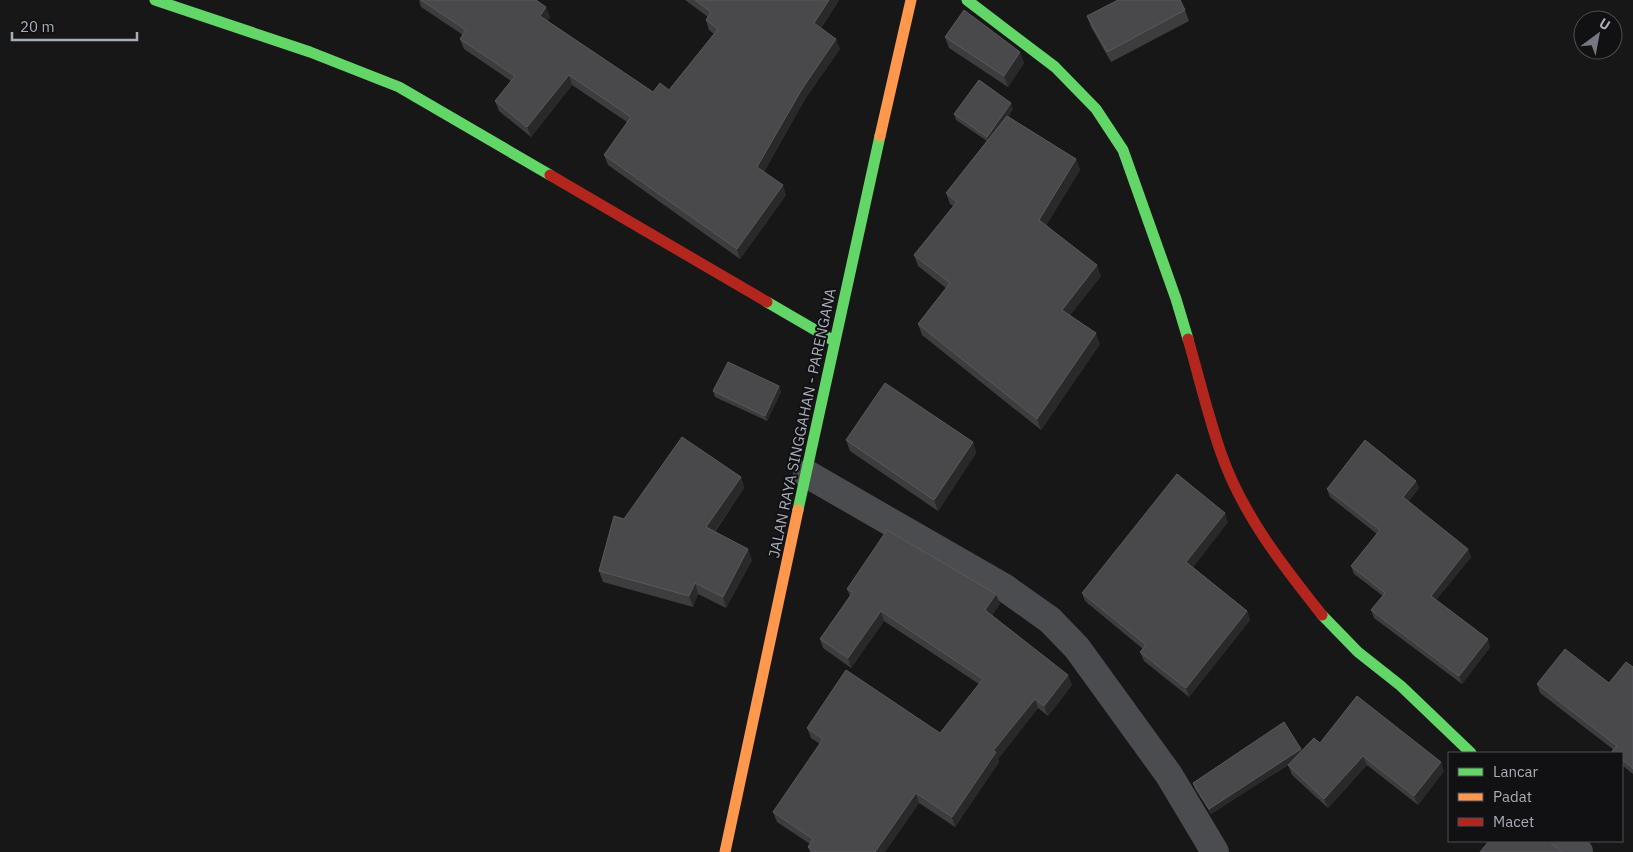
<svg xmlns="http://www.w3.org/2000/svg" width="1633" height="852" viewBox="0 0 1633 852" font-family="'IBM Plex Sans',sans-serif">
  <style>
    .lines { fill: none; stroke-linecap: round; stroke-linejoin: round }
    .street { stroke: #4b4c50; stroke-width: 28 }
    .fast { stroke: #63d668; stroke-width: 11 }
    .slow { stroke: #ff974d; stroke-width: 11 }
    .jam { stroke: #b3261e; stroke-width: 11 }
    .wall { fill: #3d3d3f }
    .shaded-wall { fill: #29292a }
    .building { fill: #49494c; stroke: #58595d }
    .labels { text-anchor: middle; dominant-baseline: central; stroke-width: 4; stroke-linejoin: round; paint-order: stroke }
    .street-label { font-size: 15px; fill: #a8adb8; stroke: #111113 }
  </style>
  <rect width="100%" height="100%" fill="#171717"/>
  <g class="lines">
    <g class="street">
      <path d="M 807,474 L 1005,588 L 1050,620 L 1077,648 L 1169,775 L 1215,852"/>
      <path d="M 1566,841 L 1579,852"/>
    </g>
    <g class="fast">
      <path d="M 155,0 L 310,52 L 399,87 L 550,175"/>
      <path d="M 967,0 L 1055,67 L 1096,109 L 1123,150 L 1176,299 L 1188,339"/>
      <path d="M 767,302 L 834,341"/>
      <path d="M 798,510 L 880,136"/>
      <path d="M 1322,615 L 1358,652 L 1401,686 L 1471,753"/>
    </g>
    <g class="slow">
      <path d="M 880,136 L 911,0"/>
      <path d="M 725,852 L 798,510"/>
    </g>
    <g class="jam">
      <path d="M 550,175 L 767,302"/>
      <path d="M 1188,339 C 1199,377 1208,416 1221,453 C 1242,514 1283,566 1322,615"/>
    </g>
  </g>
  <g class="wall">
    <path d="M 419,0 L 536,0 L 550,17 L 547,21 L 653,92 L 669,90 L 714,34 L 709,30 L 706,20 L 708,17 L 685,0 L 839,0 L 821,28 L 840,49 L 805,99 L 764,172 L 786,195 L 740,259 L 608,165 L 604,155 L 627,122 L 572,85 L 531,137 L 499,111 L 495,101 L 511,81 L 464,49 L 460,39 L 463,35 L 421,7 Z"/>
    <path d="M 1185,10 L 1189,21 L 1111,62 L 1091,27 L 1087,16 Z"/>
    <path d="M 945,37 L 1020,52 L 1024,63 L 1008,87 L 949,48 Z"/>
    <path d="M 1013,109 L 1008,117 L 1076,159 L 1080,170 L 1046,225 L 1101,276 L 1070,315 L 1100,344 L 1041,430 L 922,335 L 918,324 L 946,288 L 918,266 L 914,255 L 953,206 L 950,204 L 946,193 L 987,141 L 956,120 L 954,114 Z"/>
    <path d="M 779,386 L 781,392 L 767,421 L 715,397 L 713,391 Z"/>
    <path d="M 846,440 L 973,442 L 976,453 L 938,511 L 850,451 Z"/>
    <path d="M 741,477 L 744,488 L 715,532 L 752,560 L 726,608 L 698,594 L 693,607 L 603,582 L 599,571 L 624,519 Z"/>
    <path d="M 1419,488 L 1408,502 L 1468,549 L 1471,557 L 1436,600 L 1490,647 L 1462,684 L 1374,618 L 1371,610 L 1383,596 L 1354,574 L 1351,566 L 1377,534 L 1330,497 L 1327,489 Z"/>
    <path d="M 1228,522 L 1193,567 L 1247,611 L 1250,620 L 1189,697 L 1144,661 L 1140,652 L 1143,649 L 1085,601 L 1082,593 Z"/>
    <path d="M 847,589 L 1000,604 L 992,615 L 1072,685 L 1048,716 L 1038,708 L 998,759 L 999,762 L 955,827 L 919,803 L 885,852 L 810,852 L 808,847 L 810,844 L 777,822 L 773,812 L 820,744 L 811,738 L 807,728 L 940,733 L 979,684 L 884,621 L 851,668 L 823,648 L 820,639 L 850,596 Z"/>
    <path d="M 1633,667 L 1633,774 L 1622,765 L 1622,753 L 1613,753 L 1612,751 L 1614,750 L 1540,693 L 1537,684 L 1609,683 Z"/>
    <path d="M 1320,743 L 1444,771 L 1418,805 L 1367,765 L 1328,808 L 1292,775 L 1288,765 L 1291,763 L 1211,814 L 1195,789 L 1193,783 L 1301,749 L 1302,751 Z"/>
  </g>
  <g class="shaded-wall">
    <path d="M 829,0 L 839,0 L 817,33 L 814,23 Z"/>
    <path d="M 546,7 L 550,17 L 544,26 L 540,16 Z"/>
    <path d="M 836,39 L 840,49 L 805,99 L 761,177 L 757,167 L 802,89 Z"/>
    <path d="M 1020,52 L 1024,63 L 1008,87 L 1004,76 Z"/>
    <path d="M 569,75 L 572,85 L 531,137 L 527,127 Z"/>
    <path d="M 1011,103 L 1013,109 L 989,143 L 987,137 Z"/>
    <path d="M 1076,159 L 1080,170 L 1043,231 L 1039,220 Z"/>
    <path d="M 783,185 L 786,195 L 740,259 L 737,249 Z"/>
    <path d="M 1097,265 L 1101,276 L 1066,321 L 1062,310 Z"/>
    <path d="M 1096,333 L 1100,344 L 1041,430 L 1037,419 Z"/>
    <path d="M 779,386 L 781,392 L 767,421 L 765,416 Z"/>
    <path d="M 973,442 L 976,453 L 938,511 L 934,500 Z"/>
    <path d="M 741,477 L 744,488 L 710,538 L 706,527 Z"/>
    <path d="M 1416,481 L 1419,488 L 1406,505 L 1403,497 Z"/>
    <path d="M 1225,513 L 1228,522 L 1190,571 L 1186,562 Z"/>
    <path d="M 748,549 L 752,560 L 726,608 L 723,597 Z"/>
    <path d="M 1468,549 L 1471,557 L 1433,604 L 1431,596 Z"/>
    <path d="M 695,583 L 698,594 L 693,607 L 689,596 Z"/>
    <path d="M 996,594 L 1000,604 L 989,620 L 985,610 Z"/>
    <path d="M 881,611 L 884,621 L 851,668 L 848,658 Z"/>
    <path d="M 1247,611 L 1250,620 L 1189,697 L 1186,688 Z"/>
    <path d="M 1488,639 L 1490,647 L 1462,684 L 1459,676 Z"/>
    <path d="M 1068,675 L 1072,685 L 1048,716 L 1044,706 Z"/>
    <path d="M 1035,699 L 1038,708 L 998,759 L 999,762 L 955,827 L 952,817 L 993,751 Z"/>
    <path d="M 1301,749 L 1304,754 L 1211,814 L 1209,809 Z"/>
    <path d="M 1363,756 L 1367,765 L 1328,808 L 1324,799 Z"/>
    <path d="M 1441,762 L 1444,771 L 1418,805 L 1414,796 Z"/>
    <path d="M 916,793 L 919,803 L 885,852 L 875,852 Z"/>
  </g>
  <g class="building">
    <path d="M 421,0 L 536,0 L 546,7 L 540,16 L 653,92 L 660,83 L 669,90 L 718,29 L 706,20 L 711,12 L 695,0 L 829,0 L 814,23 L 836,39 L 802,89 L 757,167 L 783,185 L 737,249 L 604,155 L 631,117 L 569,75 L 527,127 L 495,101 L 515,76 L 460,39 L 466,30 Z"/>
    <path d="M 1118,0 L 1180,0 L 1185,10 L 1107,52 L 1087,16 Z"/>
    <path d="M 964,10 L 1020,52 L 1004,76 L 945,37 Z"/>
    <path d="M 979,80 L 1011,103 L 987,137 L 954,114 Z"/>
    <path d="M 1007,116 L 1076,159 L 1039,220 L 1097,265 L 1062,310 L 1096,333 L 1037,419 L 918,324 L 950,283 L 914,255 L 957,202 L 946,193 Z"/>
    <path d="M 728,362 L 779,386 L 765,416 L 713,391 Z"/>
    <path d="M 885,383 L 973,442 L 934,500 L 846,440 Z"/>
    <path d="M 682,437 L 741,477 L 706,527 L 748,549 L 723,597 L 695,583 L 689,596 L 599,571 L 614,516 L 624,519 Z"/>
    <path d="M 1365,440 L 1416,481 L 1403,497 L 1468,549 L 1431,596 L 1488,639 L 1459,676 L 1371,610 L 1385,593 L 1351,566 L 1380,530 L 1327,489 Z"/>
    <path d="M 1177,474 L 1225,513 L 1186,562 L 1247,611 L 1186,688 L 1140,652 L 1146,645 L 1082,593 Z"/>
    <path d="M 887,530 L 996,594 L 985,610 L 1068,675 L 1044,706 L 1035,699 L 993,751 L 996,752 L 952,817 L 916,793 L 875,852 L 811,852 L 812,850 L 808,847 L 813,839 L 773,812 L 823,739 L 807,728 L 846,670 L 940,733 L 983,679 L 881,611 L 848,658 L 820,639 L 853,592 L 847,589 Z"/>
    <path d="M 1565,649 L 1609,683 L 1626,662 L 1633,667 L 1633,769 L 1622,759 L 1622,753 L 1614,753 L 1612,751 L 1617,746 L 1537,684 Z"/>
    <path d="M 1357,696 L 1441,762 L 1414,796 L 1363,756 L 1324,799 L 1288,765 L 1314,738 L 1320,743 Z"/>
    <path d="M 1284,722 L 1301,749 L 1209,809 L 1193,783 Z"/>
    <path d="M 1489,841 L 1551,841 L 1552,844 L 1562,852 L 1480,852 Z"/>
  </g>
  <g class="labels">
    <g class="street-label">
      <text transform="translate(802 423) rotate(-78)">JALAN RAYA SINGGAHAN - PARENGANA</text>
    </g>
  </g>
  <rect x="1448" y="752" width="175" height="90" fill="#111113" stroke="#4d4f55"/>
  <rect x="1458" y="768" width="25" height="8" fill="#63d668" stroke="#4d4f55"/>
  <text x="1493" y="777" font-size="15" fill="#a8adb8">Lancar</text>
  <rect x="1458" y="793" width="25" height="8" fill="#ff974d" stroke="#4d4f55"/>
  <text x="1493" y="802" font-size="15" fill="#a8adb8">Padat</text>
  <rect x="1458" y="818" width="25" height="8" fill="#b3261e" stroke="#4d4f55"/>
  <text x="1493" y="827" font-size="15" fill="#a8adb8">Macet</text>
  <g transform="translate(1598 35) rotate(32)"><circle r="24" fill="#111113" stroke="#4d4f55"/>
  <path d="M0-4L9 19L0 12L-9 19Z" fill="#757880"/>
  <text y="-8" font-size="14" font-weight="bold" text-anchor="middle" fill="#a8adb8">U</text>
  </g>
  <path d="M12 32v8h125v-8" fill="none" stroke="#a8adb8" stroke-width="2.5"/>
  <text x="20" y="32" font-size="15" fill="#a8adb8" stroke="#111113" stroke-width="4" paint-order="stroke">20 m</text>
</svg>
